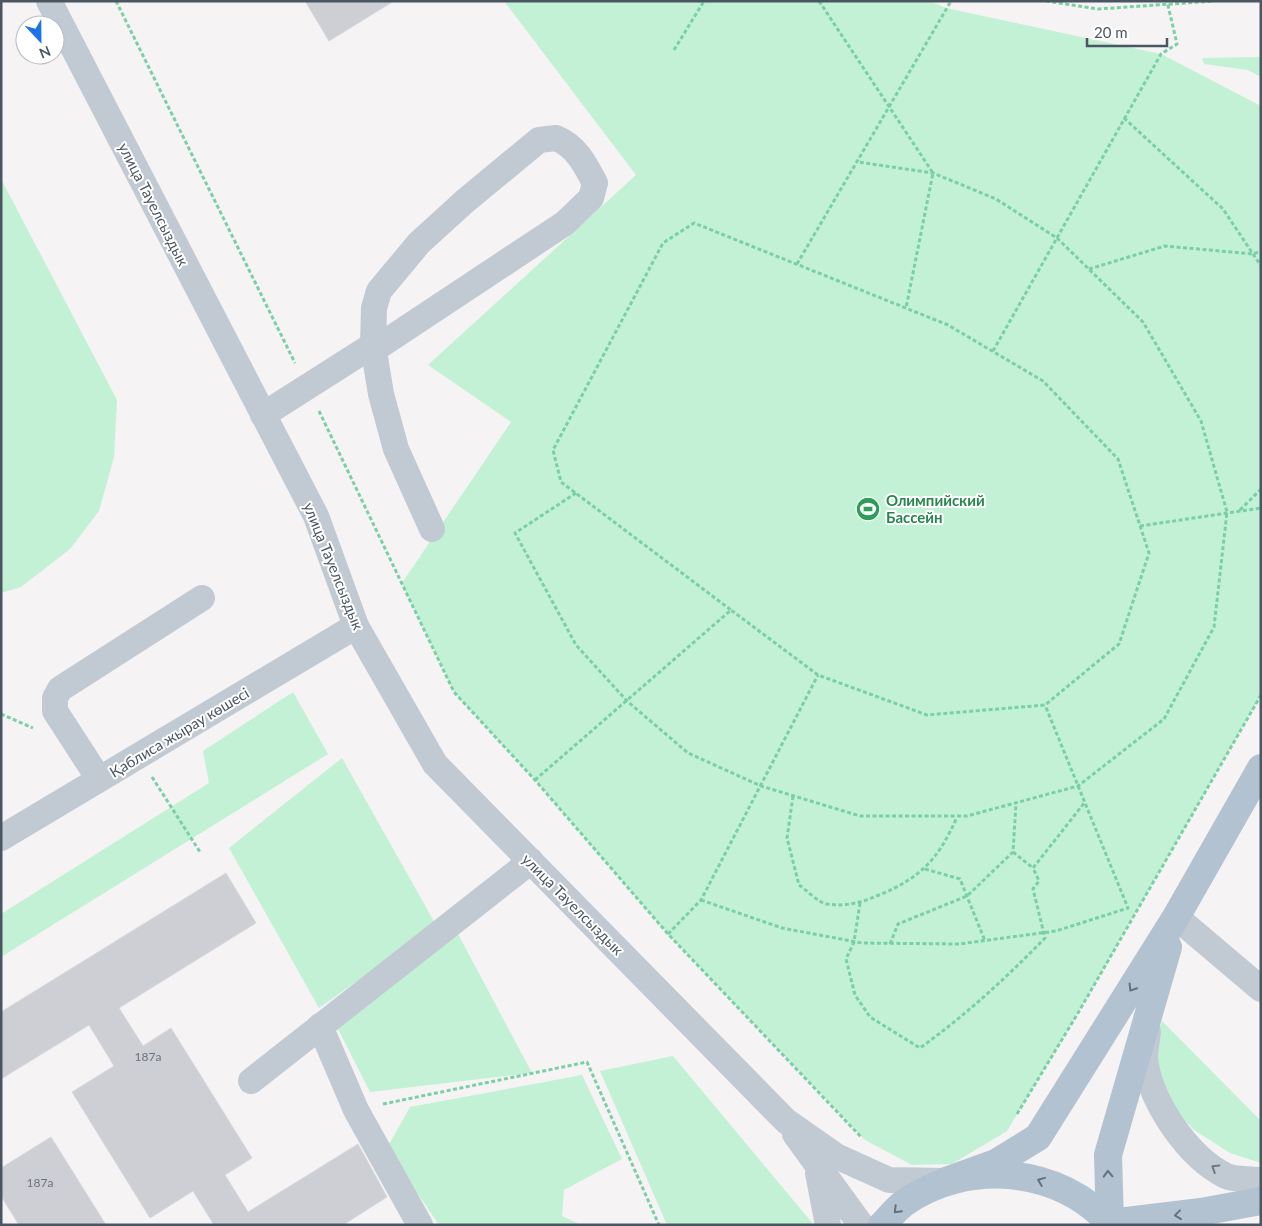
<svg xmlns="http://www.w3.org/2000/svg" width="1262" height="1226" viewBox="0 0 1262 1226" font-family="Lato,sans-serif">
  <style>
    .green { fill: #c3f1d5 }
    .building { fill: #cdcfd5; stroke: #d7d9de }
    .lines { fill: none; stroke-linecap: round; stroke-linejoin: round }
    .path { stroke: #7ad0a6; stroke-width: 3; stroke-dasharray: 4 2.5; stroke-linecap: butt }
    .minor { stroke: #c1cad2; stroke-width: 26 }
    .major { stroke: #b3c2d1; stroke-width: 28 }
    .oneway { stroke: #64717d }
    .oneway2 { stroke: #6e7983 }
    .labels { text-anchor: middle; dominant-baseline: central; stroke-width: 4; stroke-linejoin: round; paint-order: stroke }
    .number-label { font-size: 12px; fill: #6b747e }
    .street-label { font-size: 15px; fill: #4a5661; stroke: #fff }
    .leisure-label { font-size: 15px; font-weight: bold; fill: #27864d; stroke: #fff; text-anchor: start }
  </style>
  <rect width="100%" height="100%" fill="#f5f3f3"/>
  <g class="green">
    <path d="M 504,1 L 929,1 L 946,8 L 1161,54 L 1261,106 L 1261,695 L 1078,1013 L 1007,1131 L 952,1164 L 912,1165 L 865,1140 L 668,934 L 535,780 L 454,692 L 402,583 L 511,422 L 428,365 L 636,175 Z"/>
    <path d="M 1261,57 L 1261,77 L 1248,70 L 1204,64 L 1202,58 Z"/>
    <path d="M 1,179 L 117,400 L 114,457 L 99,511 L 70,549 L 21,587 L 1,593 Z"/>
    <path d="M 293,692 L 328,754 L 1,957 L 1,914 L 209,783 L 203,751 Z"/>
    <path d="M 342,758 L 436,925 L 319,1008 L 229,848 Z"/>
    <path d="M 458,934 L 532,1073 L 370,1092 L 337,1027 Z"/>
    <path d="M 1162,1021 L 1261,1121 L 1261,1163 L 1230,1153 L 1194,1130 L 1167,1101 L 1151,1052 Z"/>
    <path d="M 673,1056 L 814,1225 L 667,1225 L 600,1071 Z"/>
    <path d="M 582,1075 L 622,1159 L 564,1190 L 562,1216 L 581,1225 L 439,1225 L 387,1148 L 410,1107 Z"/>
  </g>
  <g class="building">
    <path d="M 305,1 L 394,1 L 329,41 Z"/>
    <path d="M 226,873 L 256,923 L 119,1008 L 143,1046 L 171,1028 L 252,1158 L 225,1175 L 248,1212 L 358,1144 L 387,1197 L 343,1225 L 214,1225 L 193,1191 L 150,1218 L 72,1092 L 114,1066 L 89,1025 L 1,1079 L 1,1012 Z"/>
    <path d="M 51,1137 L 106,1225 L 19,1225 L 1,1196 L 1,1168 Z"/>
  </g>
  <g class="lines">
    <g class="path">
      <path d="M 116,1 L 295,363"/>
      <path d="M 819,1 L 933,173 L 906,308"/>
      <path d="M 1046,1 L 1098,9 L 1215,1"/>
      <path d="M 674,50 L 704,1"/>
      <path d="M 1124,118 L 1223,209 L 1261,266"/>
      <path d="M 797,264 L 951,1"/>
      <path d="M 1089,269 L 1165,246 L 1253,254 L 1261,251"/>
      <path d="M 993,351 L 1161,54 L 1177,44 L 1167,1"/>
      <path d="M 319,411 L 454,692 L 535,780 L 668,934 L 862,1138"/>
      <path d="M 576,493 L 515,533 L 576,645 L 627,701 L 688,753 L 761,786 L 860,816 L 967,816 L 1078,786 L 1164,719 L 1214,627 L 1227,512 L 1201,421 L 1143,322 L 1057,238 L 996,199 L 933,173 L 858,162"/>
      <path d="M 1240,510 L 1261,489"/>
      <path d="M 1140,526 L 1261,508"/>
      <path d="M 1,714 L 33,728"/>
      <path d="M 152,777 L 200,852"/>
      <path d="M 535,780 L 731,610 L 818,675 L 927,715 L 1045,705 L 1119,644 L 1149,553 L 1118,459 L 1043,381 L 948,325 L 694,223 L 663,243 L 553,450 L 561,482 L 731,610"/>
      <path d="M 793,796 L 787,838 L 799,885 C 807,890 818,903 827,904 C 846,907 863,902 879,895 C 921,878 939,858 957,817"/>
      <path d="M 1013,852 L 1033,868"/>
      <path d="M 925,869 L 960,879 L 985,941"/>
      <path d="M 701,900 L 782,928 L 862,943 L 959,944 L 1056,931 L 1128,908 L 1045,705"/>
      <path d="M 860,903 L 854,942 L 846,959 L 855,995 L 870,1017 L 920,1048 C 966,1015 1006,978 1045,938 L 1033,889 L 1039,881 L 1033,868 L 1085,802"/>
      <path d="M 668,934 L 701,900 L 818,675"/>
      <path d="M 890,944 L 898,924 L 967,896 L 1013,852 L 1016,803"/>
      <path d="M 383,1104 L 587,1062 L 659,1225"/>
      <path d="M 1017,1114 L 1078,1013 L 1261,695"/>
    </g>
    <g class="minor">
      <path d="M 49,1 L 316,516 L 356,626 L 435,764 L 786,1121 L 836,1156 L 889,1180 L 946,1181"/>
      <path d="M 556,138 C 576,146 585,164 595,183 L 591,198 L 565,223 L 378,347 L 373,345 L 374,308 L 379,291 L 419,243 L 464,202 L 539,140 Z"/>
      <path d="M 263,415 L 373,345 L 381,394 L 396,449 L 432,529"/>
      <path d="M 99,779 L 55,711 L 55,698 L 60,689 L 202,598"/>
      <path d="M 1,838 L 356,626"/>
      <path d="M 1176,917 L 1261,989"/>
      <path d="M 320,1026 L 356,1110 L 420,1225"/>
      <path d="M 1148,1032 C 1147,1040 1145,1050 1145,1059 C 1150,1102 1188,1157 1226,1176 C 1235,1180 1251,1179 1261,1180"/>
      <path d="M 251,1081 L 531,861"/>
      <path d="M 795,1134 L 861,1225"/>
      <path d="M 818,1173 L 828,1225"/>
    </g>
    <g class="major">
      <path d="M 1168,947 L 1108,1155 L 1110,1223 L 1201,1212 L 1261,1201"/>
      <path d="M 946,1181 L 996,1163 L 1038,1137 L 1176,917 L 1261,768"/>
      <path d="M 882,1225 C 889,1218 896,1209 904,1203 C 966,1159 1060,1166 1111,1225"/>
    </g>
  </g>
  <defs><path id="oneway-chevron" d="M-2-3.5L2.5 0L-2 3.5" fill="none" stroke-width="1.6" stroke-linecap="round" stroke-linejoin="round" transform="scale(1.25)"/></defs>
  <g class="oneway">
    <use href="#oneway-chevron" transform="translate(1132 988) rotate(122)"/>
    <use href="#oneway-chevron" transform="translate(1108 1174) rotate(-92)"/>
    <use href="#oneway-chevron" transform="translate(1041 1181) rotate(-158)"/>
    <use href="#oneway-chevron" transform="translate(897 1210) rotate(135)"/>
    <use href="#oneway-chevron" transform="translate(1178 1215) rotate(173)"/>
  </g>
  <use class="oneway2" href="#oneway-chevron" transform="translate(1215 1168) rotate(-148)"/>
  <defs>
    <g id="stadium-disc" transform="scale(1.25)"><circle r="9.5" fill="#2e9e5b" stroke="#fff"/><path d="M0-5a6.5 5 0 1 0 0 10a6.5 5 0 1 0 0-10ZM-3.5-1.8h7v3.6h-7Z" fill="#fff"/></g>
  </defs>
  <g fill-rule="evenodd">
    <use href="#stadium-disc" x="868" y="509"/>
  </g>
  <g class="labels">
    <g class="number-label">
      <text x="148" y="1056">187а</text>
      <text x="40" y="1182">187а</text>
    </g>
    <g class="street-label">
      <text transform="translate(154 204) rotate(63)">улица Тауелсыздык</text>
      <text transform="translate(334 566) rotate(68)">улица Тауелсыздык</text>
      <text transform="translate(179 732) rotate(-31)">Қаблиса жырау көшесі</text>
      <text transform="translate(573 904) rotate(45)">улица Тауелсыздык</text>
    </g>
    <g class="leisure-label">
      <text x="886" y="500">Олимпийский<tspan x="886" dy="17">Бассейн</tspan></text>
    </g>
  </g>
  <rect width="1262" height="1226" fill="none" stroke="#4a5661" stroke-width="5"/>
  <g transform="translate(40 40) rotate(158)"><circle r="24" fill="#ffffff" stroke="#b7bbc0"/>
  <path d="M0-4L9 19L0 12L-9 19Z" fill="#1a73e8"/>
  <text y="-8" font-size="14" font-weight="bold" text-anchor="middle" fill="#4a5661">N</text>
  </g>
  <path d="M1087 38v8h80v-8" fill="none" stroke="#4a5661" stroke-width="2.5"/>
  <text x="1094" y="38" font-size="15" fill="#4a5661" stroke="#ffffff" stroke-width="4" paint-order="stroke">20 m</text>
</svg>
